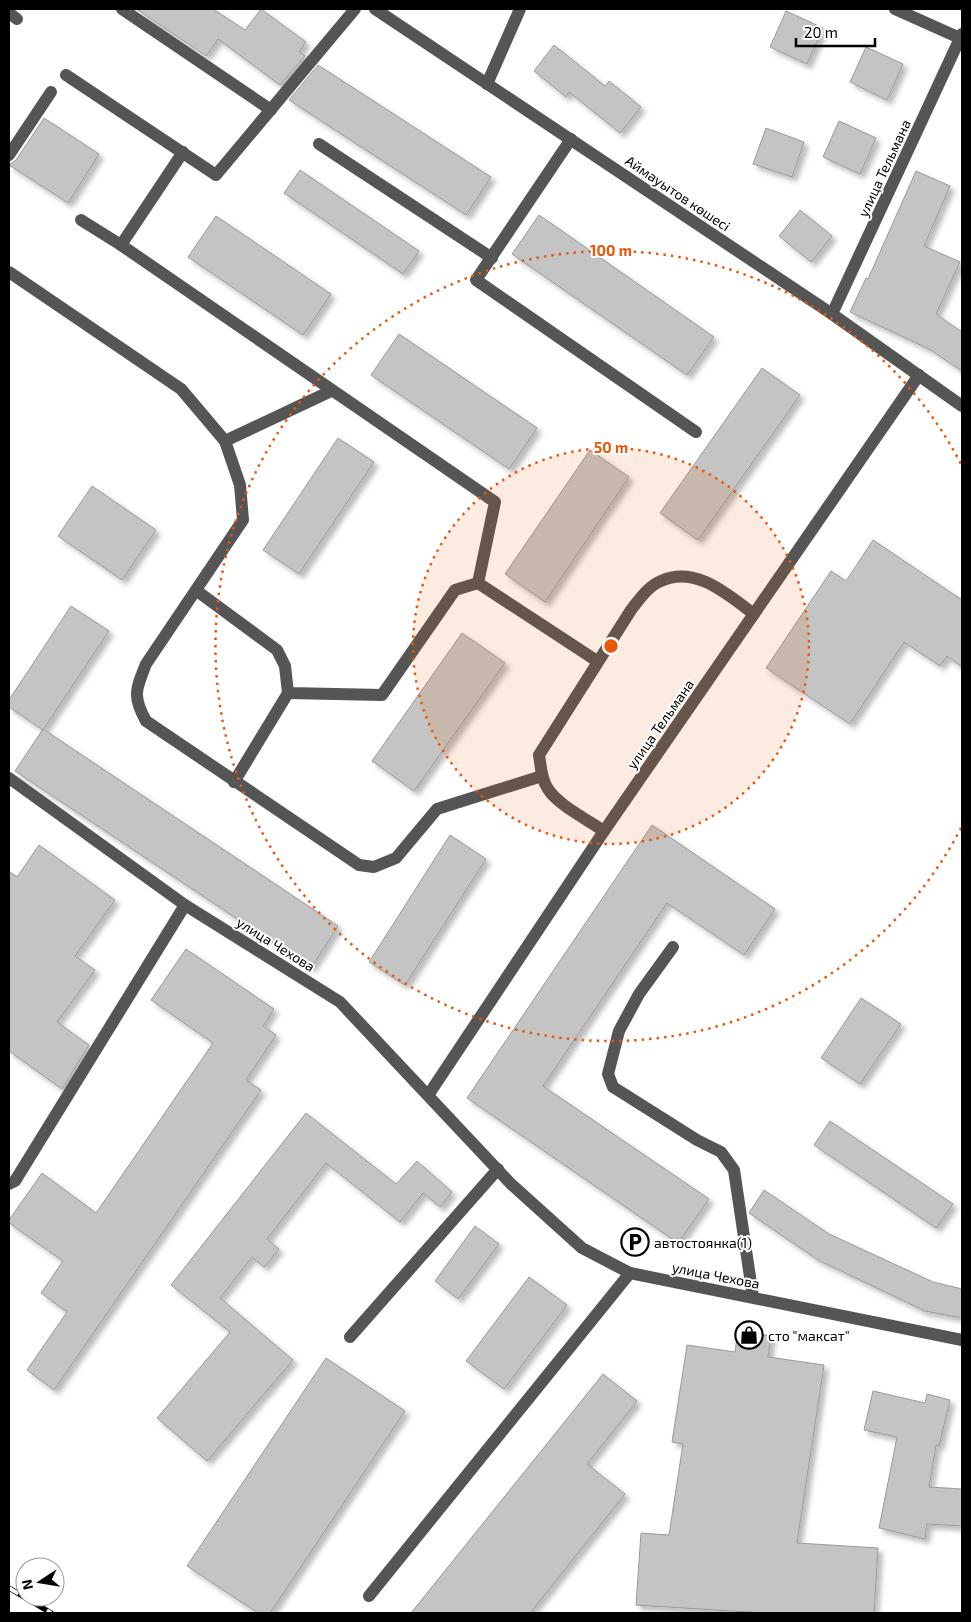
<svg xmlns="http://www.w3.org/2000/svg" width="971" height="1622" viewBox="0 0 971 1622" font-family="'Exo 2',sans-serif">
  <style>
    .building { fill: #c4c4c4; stroke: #999; filter: url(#shadow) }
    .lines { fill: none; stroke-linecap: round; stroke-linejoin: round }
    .minor { stroke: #555; stroke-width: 12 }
    .rail-casing { stroke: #000; stroke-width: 5.5 }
    .rail { stroke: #fff; stroke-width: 4; stroke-dasharray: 11; stroke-linecap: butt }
    .ring { fill: none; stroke: #e8590c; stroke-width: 2.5; stroke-dasharray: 2.5 5 }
    .labels { text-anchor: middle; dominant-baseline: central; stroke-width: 4; stroke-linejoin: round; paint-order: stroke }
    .street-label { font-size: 14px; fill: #000; stroke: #fff }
    .poi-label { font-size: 14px; fill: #000; stroke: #fff; text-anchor: start }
    .centre { fill: #e8590c; stroke: #fff; stroke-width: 2.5 }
    .ring-label { font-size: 15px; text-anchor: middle; font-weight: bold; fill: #e8590c; stroke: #fff; stroke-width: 4; stroke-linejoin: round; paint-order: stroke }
  </style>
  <defs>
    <filter id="shadow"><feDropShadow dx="4.5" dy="4.5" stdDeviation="2.5" flood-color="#0004"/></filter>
  </defs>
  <rect width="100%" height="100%" fill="#fff"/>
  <g class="building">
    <path d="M 136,9 L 213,9 L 245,30 L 261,9 L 306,42 L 299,52 L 305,56 L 280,85 L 218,39 L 206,56 Z"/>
    <path d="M 786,11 L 823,28 L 807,64 L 770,47 Z"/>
    <path d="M 554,45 L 605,86 L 609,81 L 641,107 L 620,133 L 569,92 L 566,97 L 534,71 Z"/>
    <path d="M 866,47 L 903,64 L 887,100 L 850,82 Z"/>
    <path d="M 318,65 L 491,177 L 466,215 L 289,100 Z"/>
    <path d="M 44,118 L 99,154 L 68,203 L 9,165 L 16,160 Z"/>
    <path d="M 839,121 L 876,138 L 860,174 L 823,157 Z"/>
    <path d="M 766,128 L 804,142 L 792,177 L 753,164 Z"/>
    <path d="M 300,170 L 419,251 L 403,274 L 284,193 Z"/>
    <path d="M 916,171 L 950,186 L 924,246 L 960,262 L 936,314 L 962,332 L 962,371 L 929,349 L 850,312 L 866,278 L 868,279 Z"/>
    <path d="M 800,210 L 832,236 L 811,262 L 779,236 Z"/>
    <path d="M 539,215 L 714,337 L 687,375 L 512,254 Z"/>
    <path d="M 216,216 L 331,294 L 303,335 L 188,257 Z"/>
    <path d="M 399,334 L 537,428 L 509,469 L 371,375 Z"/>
    <path d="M 762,368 L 800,395 L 698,540 L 660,513 Z"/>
    <path d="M 338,438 L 374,462 L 299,574 L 263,550 Z"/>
    <path d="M 590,450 L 629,477 L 545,602 L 505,574 Z"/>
    <path d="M 92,486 L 156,530 L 122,580 L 58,536 Z"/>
    <path d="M 873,540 L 962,600 L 962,667 L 947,656 L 940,666 L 904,642 L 850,724 L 766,668 L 831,571 L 846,581 Z"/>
    <path d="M 71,606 L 109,631 L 43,730 L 9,707 L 9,700 Z"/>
    <path d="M 462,633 L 505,663 L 414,791 L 372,761 Z"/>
    <path d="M 43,729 L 338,926 L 311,968 L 15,771 Z"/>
    <path d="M 652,825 L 775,909 L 744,955 L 667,903 L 543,1086 L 709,1199 L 678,1243 L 467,1098 Z"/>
    <path d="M 450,835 L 486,859 L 405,985 L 369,962 Z"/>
    <path d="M 39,845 L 115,900 L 75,956 L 95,970 L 57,1022 L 89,1045 L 62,1089 L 9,1051 L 9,871 L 17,877 Z"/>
    <path d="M 186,949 L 274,1009 L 263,1026 L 276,1035 L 246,1080 L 261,1090 L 54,1390 L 27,1370 L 67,1312 L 41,1293 L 63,1261 L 9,1223 L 9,1220 L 42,1173 L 96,1213 L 213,1043 L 151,1000 Z"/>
    <path d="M 861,998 L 901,1024 L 860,1084 L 821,1058 Z"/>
    <path d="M 306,1113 L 396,1184 L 417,1161 L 452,1192 L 440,1207 L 423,1193 L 400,1222 L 326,1163 L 267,1239 L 279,1249 L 264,1267 L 252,1257 L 220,1298 L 293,1360 L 207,1461 L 157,1418 L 230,1332 L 171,1285 Z"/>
    <path d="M 830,1121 L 953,1204 L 936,1228 L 814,1145 Z"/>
    <path d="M 764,1190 L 829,1234 L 933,1282 L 962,1289 L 962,1318 L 925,1311 L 818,1260 L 749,1213 Z"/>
    <path d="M 475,1226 L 499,1244 L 458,1299 L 435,1281 Z"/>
    <path d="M 529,1277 L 567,1305 L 504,1389 L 466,1361 Z"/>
    <path d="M 738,1330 L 771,1336 L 768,1357 L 824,1365 L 797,1543 L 878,1548 L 874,1613 L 764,1613 L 636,1605 L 641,1533 L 669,1535 L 683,1444 L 672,1442 L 687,1345 L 735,1352 Z"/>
    <path d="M 326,1358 L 405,1411 L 270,1613 L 258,1613 L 187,1566 Z"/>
    <path d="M 603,1374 L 637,1401 L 587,1464 L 625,1494 L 530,1613 L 411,1613 Z"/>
    <path d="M 873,1391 L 925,1403 L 927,1394 L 950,1400 L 939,1446 L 936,1445 L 929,1487 L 962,1489 L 962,1526 L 927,1524 L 925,1539 L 879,1528 L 897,1437 L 864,1430 Z"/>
  </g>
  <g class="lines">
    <g class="minor">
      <path d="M 122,9 L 271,110"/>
      <path d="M 375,9 L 832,314 L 962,406"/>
      <path d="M 895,9 L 962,39"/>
      <path d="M 9,13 L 17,19"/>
      <path d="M 66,75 L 216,175 L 355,9"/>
      <path d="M 487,84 L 520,9"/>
      <path d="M 571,139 L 476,280 L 696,432"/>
      <path d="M 319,144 L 492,258"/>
      <path d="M 9,155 L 51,92"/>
      <path d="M 81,220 L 121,245 L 183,152"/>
      <path d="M 121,245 L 495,502 L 478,583 L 597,661"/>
      <path d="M 9,272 L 181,389 L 225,441 L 240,485 L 243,520 L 146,664 C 136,689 132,696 146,721 L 359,865 L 374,867 L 396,858 L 437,809 L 542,776"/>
      <path d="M 832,314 L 962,34"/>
      <path d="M 225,441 L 331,391"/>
      <path d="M 197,591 L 277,650 L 285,666 L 288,693 L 382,695 L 455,590 L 478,583"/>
      <path d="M 9,778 L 185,905 L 340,1002 L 511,1184 L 582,1248 L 630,1273 L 962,1340"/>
      <path d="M 234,782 L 288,693"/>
      <path d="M 604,831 C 588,820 558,805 548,789 C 541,779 541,766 539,755 L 631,610 C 639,600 648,586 661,581 C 696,565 728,595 754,614"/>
      <path d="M 673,947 L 639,994 L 619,1031 L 608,1074 L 613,1087 L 697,1140 L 721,1152 L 734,1170 L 753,1297"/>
      <path d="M 429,1094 L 604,831 L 919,375"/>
      <path d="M 9,1184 L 15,1181 L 185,905"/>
      <path d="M 350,1337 L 498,1169"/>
      <path d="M 369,1596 L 630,1273"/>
    </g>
    <g class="rail-casing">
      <path id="rail" d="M 9,1588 L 51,1613"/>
    </g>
    <use href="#rail" class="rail"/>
  </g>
  <circle cx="611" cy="646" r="198" fill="#e8590c" fill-opacity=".12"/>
  <g class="ring">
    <circle cx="611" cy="646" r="198"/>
    <path d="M961 828A395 395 0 1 1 961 464"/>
  </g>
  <defs>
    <g id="parking-ring" transform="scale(1.4375)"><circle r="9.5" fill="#fff" stroke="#000" stroke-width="1.5"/><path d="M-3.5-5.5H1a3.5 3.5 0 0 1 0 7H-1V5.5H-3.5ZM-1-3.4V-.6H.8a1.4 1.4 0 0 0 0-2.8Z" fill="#000"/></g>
    <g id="shop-ring" transform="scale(1.4375)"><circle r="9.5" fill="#fff" stroke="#000" stroke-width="1.5"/><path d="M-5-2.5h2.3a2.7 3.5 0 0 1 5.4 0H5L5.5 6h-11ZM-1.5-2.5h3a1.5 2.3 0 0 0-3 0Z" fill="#000"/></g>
  </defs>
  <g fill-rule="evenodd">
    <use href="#parking-ring" x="635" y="1242"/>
    <use href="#shop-ring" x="749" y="1335"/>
  </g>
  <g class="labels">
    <g class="street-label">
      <text transform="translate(884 168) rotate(-65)">улица Тельмана</text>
      <text transform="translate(678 193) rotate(34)">Аймауытов көшесі</text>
      <text transform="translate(660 724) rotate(-55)">улица Тельмана</text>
      <text transform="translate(276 944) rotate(32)">улица Чехова</text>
      <text transform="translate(716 1275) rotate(11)">улица Чехова</text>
    </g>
    <g class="poi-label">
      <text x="654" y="1242">автостоянка(1)</text>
      <text x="768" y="1335">сто "максат"</text>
    </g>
  </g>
  <circle cx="611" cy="646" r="8" class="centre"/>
  <g class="ring-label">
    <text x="611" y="256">100 m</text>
    <text x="611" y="453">50 m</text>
  </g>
  <rect width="971" height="1622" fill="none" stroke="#000000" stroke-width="20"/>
  <g transform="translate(40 1582) rotate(258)"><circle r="24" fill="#ffffff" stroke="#999999"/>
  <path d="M0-4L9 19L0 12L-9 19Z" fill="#000000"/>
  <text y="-8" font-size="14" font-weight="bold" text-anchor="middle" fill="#000000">N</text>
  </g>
  <path d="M796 38v8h79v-8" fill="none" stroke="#000000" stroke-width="2.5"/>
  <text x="804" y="38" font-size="15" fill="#000000" stroke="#ffffff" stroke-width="4" paint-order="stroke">20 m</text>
</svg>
